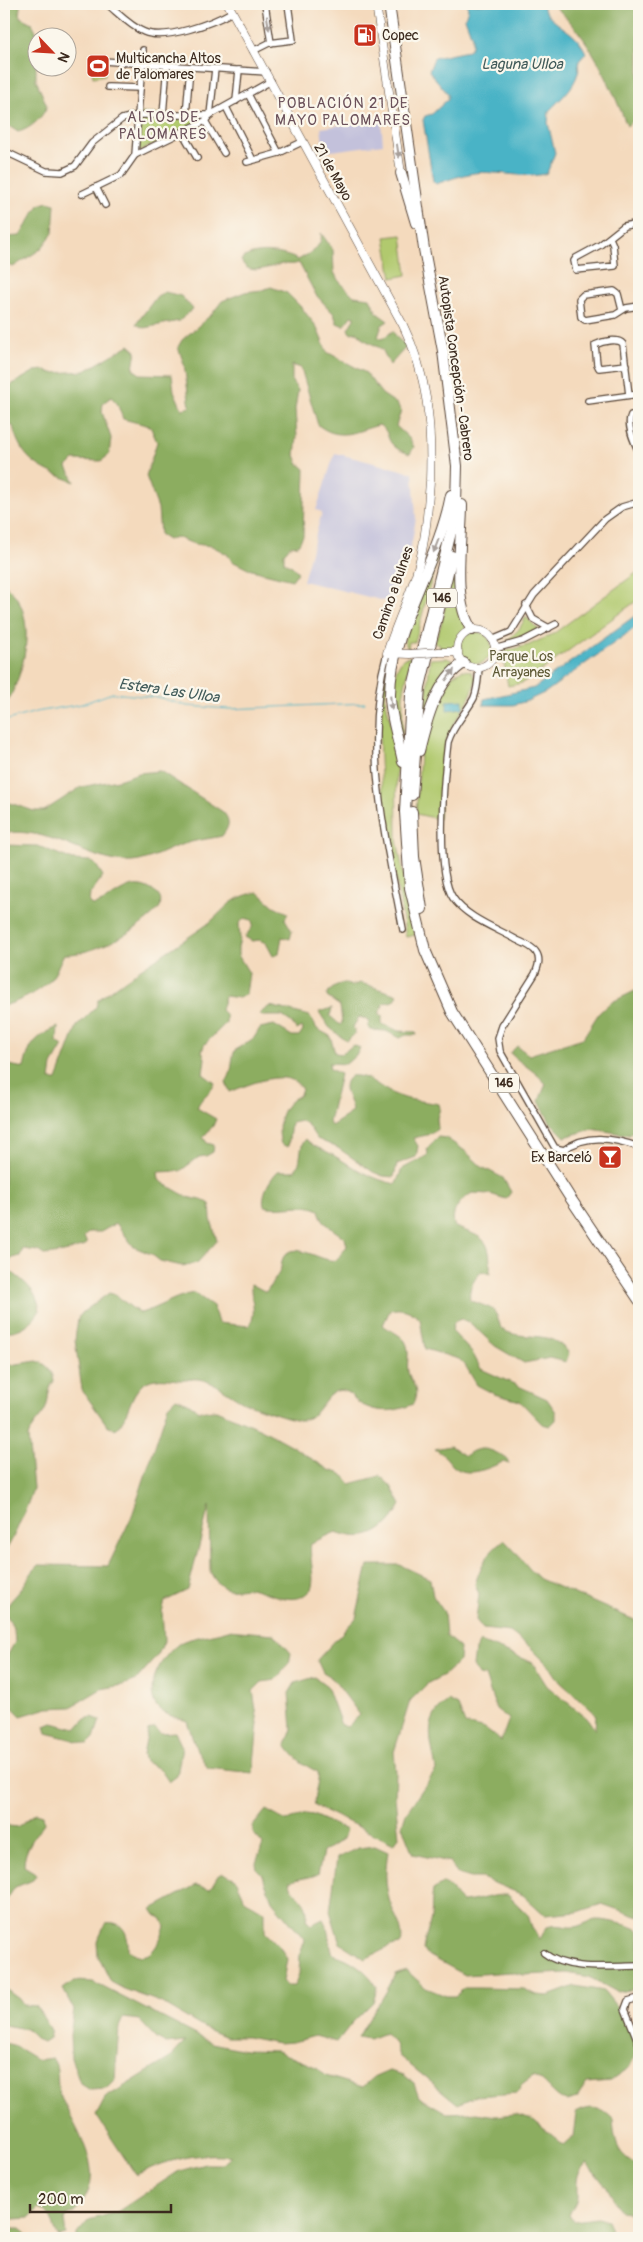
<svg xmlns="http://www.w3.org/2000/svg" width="643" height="2242" viewBox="0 0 643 2242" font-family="Pangolin,sans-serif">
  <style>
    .industrial { fill: #c3c1db }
    .green { fill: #b1c96e; stroke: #767a46 }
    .forest { fill: #8cad61; stroke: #646c40 }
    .water { fill: #48b3c6; stroke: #426e72 }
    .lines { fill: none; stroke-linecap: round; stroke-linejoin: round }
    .stream { stroke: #48b3c6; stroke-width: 1 }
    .street-casing { stroke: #574436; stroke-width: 8 }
    .secondary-casing { stroke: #574436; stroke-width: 9 }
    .highway-casing { stroke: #574436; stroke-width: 12 }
    .street { stroke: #fff; stroke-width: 5.5 }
    .secondary { stroke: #fff; stroke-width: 8 }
    .highway { stroke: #fff; stroke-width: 10 }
    .secondary-bridge-casing { stroke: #574436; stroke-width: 9; stroke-linecap: butt }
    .secondary-bridge { stroke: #fff; stroke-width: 8 }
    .oneway { fill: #a79f9a }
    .labels { text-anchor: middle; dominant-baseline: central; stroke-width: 4.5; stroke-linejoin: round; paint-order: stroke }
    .shield { fill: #fbf7ec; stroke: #75685c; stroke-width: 1 }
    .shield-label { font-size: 12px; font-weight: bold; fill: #3b2a1e }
    .poi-label { font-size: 14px; fill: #3b2a1e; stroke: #fbf7ec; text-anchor: start }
    .street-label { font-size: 14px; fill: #3b2a1e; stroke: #fbf7ec }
    .park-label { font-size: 14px; fill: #5e5a36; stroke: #fbf7ec }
    .water-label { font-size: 15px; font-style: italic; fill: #405a59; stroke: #fbf7ec }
    .neighbourhood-label { font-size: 15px; letter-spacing: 1px; fill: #6b515a; stroke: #fbf7ec }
  </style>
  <rect width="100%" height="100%" fill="#fbf7ec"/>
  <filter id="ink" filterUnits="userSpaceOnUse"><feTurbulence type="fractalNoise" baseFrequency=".02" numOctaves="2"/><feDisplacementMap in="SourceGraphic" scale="10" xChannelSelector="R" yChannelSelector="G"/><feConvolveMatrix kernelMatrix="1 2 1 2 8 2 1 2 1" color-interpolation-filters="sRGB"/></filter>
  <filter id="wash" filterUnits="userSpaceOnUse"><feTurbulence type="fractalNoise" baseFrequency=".0096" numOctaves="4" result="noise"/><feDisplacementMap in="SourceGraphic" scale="20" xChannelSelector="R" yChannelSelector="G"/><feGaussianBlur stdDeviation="1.12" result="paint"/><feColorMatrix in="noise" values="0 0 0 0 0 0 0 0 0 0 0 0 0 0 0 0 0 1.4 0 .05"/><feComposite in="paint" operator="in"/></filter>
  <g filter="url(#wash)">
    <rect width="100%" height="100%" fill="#f4dabd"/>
    <g class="industrial">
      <path d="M 381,119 L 383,144 L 324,152 L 321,128 Z"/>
      <path d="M 335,453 L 413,473 L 416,518 L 412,542 L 389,602 L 303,581 L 322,512 L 316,510 Z"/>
    </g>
    <g class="green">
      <path d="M 102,55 L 105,75 L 93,77 L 90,56 Z"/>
      <path d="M 140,113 L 207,118 L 136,153 Z"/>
      <path d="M 402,235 L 407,275 L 392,278 L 385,237 Z"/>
      <path d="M 444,532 L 415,642 L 409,642 L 408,649 L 404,640 Z"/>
      <path d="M 457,553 C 457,578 454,603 466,627 L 453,647 L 439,649 L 440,644 L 434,643 L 441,625 Z"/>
      <path d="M 639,571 L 639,599 L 542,670 L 522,683 L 508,686 L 502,652 L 529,645 L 553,634 Z"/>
      <path d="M 526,617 L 539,630 L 505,643 L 519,629 Z"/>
      <circle cx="476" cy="648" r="16"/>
      <path d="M 411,657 L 403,696 L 402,737 C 396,715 386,676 404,658 Z"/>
      <path d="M 388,658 L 391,660 L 385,697 L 396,747 L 397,840 L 415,935 L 406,937 C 390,838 367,759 388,658 Z"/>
      <path d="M 447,658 L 453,661 L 439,682 L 419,732 L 421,701 L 426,700 L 430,659 Z"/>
      <path d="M 462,670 L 471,671 L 476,679 C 470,707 452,719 445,744 L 439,819 L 416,814 L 420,754 L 437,708 L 452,676 Z"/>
    </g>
    <g class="forest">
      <path d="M 4,4 L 20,4 L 20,17 L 32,23 L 36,31 L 36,80 L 47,106 C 43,117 31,129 18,132 L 4,123 Z"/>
      <path d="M 552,4 L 639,4 L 639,115 L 627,126 C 609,81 590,36 552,4 Z"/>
      <path d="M 639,135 L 639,160 L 633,149 L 634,140 Z"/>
      <path d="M 47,202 L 55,204 L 53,233 L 41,249 L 13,267 L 5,264 L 4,237 L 20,236 L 39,205 Z"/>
      <path d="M 321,233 L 333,250 L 334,272 L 338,280 L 354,296 L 370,298 L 377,313 L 388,321 L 382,325 L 378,337 L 382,339 L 393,331 L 397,338 L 407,346 L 390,365 L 382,349 L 363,339 L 358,332 L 350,333 L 348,329 L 355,317 L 351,316 L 344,326 L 337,323 L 334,314 L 316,295 L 299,263 C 293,265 288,264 282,264 C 270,266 248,278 241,260 C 253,248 284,252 298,260 C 308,254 324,247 321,233 Z"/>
      <path d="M 271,287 L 287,293 L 300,306 L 316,326 L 327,352 L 366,373 L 382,394 L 397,404 L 401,411 L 396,426 L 410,439 L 414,447 L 410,454 C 404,452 398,450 394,446 C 385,438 391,432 379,425 C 356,431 340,442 318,425 L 301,368 L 292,365 L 292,382 L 298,390 L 295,409 L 297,437 L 295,455 L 298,463 L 305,469 L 303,536 L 298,545 L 290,546 L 284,553 L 284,562 L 292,566 L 298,572 L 292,580 L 248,569 L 232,561 L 227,554 L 212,546 L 194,544 L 176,537 L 168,540 L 160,535 L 158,508 L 146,476 L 157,442 L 150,426 L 123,419 L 117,403 L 111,397 L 103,403 L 102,412 L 111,438 L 109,455 L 101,461 L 74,460 L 67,467 L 75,482 C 43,470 21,462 13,426 L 4,424 L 4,389 L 35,371 L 44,370 L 52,373 L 85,371 L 129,345 L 136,351 L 133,369 L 140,374 L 172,375 L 174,391 L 182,409 L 190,407 L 184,364 L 178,347 L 182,340 L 212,314 L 222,301 L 245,292 L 262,290 Z"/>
      <path d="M 165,292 L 181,296 L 193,309 L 179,321 L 144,328 L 136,324 L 157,296 Z"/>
      <path d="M 4,585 C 41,610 25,676 4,707 Z"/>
      <path d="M 160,771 L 223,812 C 231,821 229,827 222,836 C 209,839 195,840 181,845 C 162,851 145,864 124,862 C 81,858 51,827 4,833 L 4,801 L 34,811 L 44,811 L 81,787 L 118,780 L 139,773 Z"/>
      <path d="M 4,845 L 38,846 L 73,860 L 90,861 L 96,865 L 103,876 L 90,894 L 89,903 L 92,905 C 113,903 128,874 153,891 C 160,896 162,899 160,907 C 143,929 92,956 64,954 C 59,962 57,972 51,979 C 41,992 19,1001 4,1006 Z"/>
      <path d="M 258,892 L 274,906 L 288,913 L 285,919 L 292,931 L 290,939 L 282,937 L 279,953 L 273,956 L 266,943 L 259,940 L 252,941 L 245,937 L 253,926 L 252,920 L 244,918 L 239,924 L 240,939 L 238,947 L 238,955 L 249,973 L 246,994 L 239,998 L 225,996 L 221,1010 L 226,1015 L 226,1023 L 204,1045 L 202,1052 L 205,1058 L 203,1074 L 215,1083 C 211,1094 201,1096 197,1108 L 216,1119 L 213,1126 L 203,1137 L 207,1143 L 214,1145 L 213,1152 L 206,1156 L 199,1157 L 180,1171 L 158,1172 L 159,1180 C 163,1183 186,1197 191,1198 C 198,1200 203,1199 210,1204 L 211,1219 L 217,1241 L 197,1263 L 182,1266 L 160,1261 L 151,1254 L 134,1247 L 116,1223 L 101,1232 L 89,1232 L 84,1237 L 87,1244 C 76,1250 57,1254 44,1255 L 38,1251 L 23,1249 L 20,1256 L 13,1258 L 8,1263 L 10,1271 C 25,1282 36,1290 40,1310 C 33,1323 19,1333 4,1331 L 4,1079 L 9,1065 L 24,1068 C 29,1044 35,1037 58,1027 L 57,1042 L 63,1046 L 52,1065 L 50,1080 L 57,1080 L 77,1026 L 96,1007 L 98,1000 C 131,974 167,952 202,928 C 226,912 224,899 258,892 Z"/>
      <path d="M 344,983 L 351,986 L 361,983 L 398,995 L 394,1001 L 384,1003 L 379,1014 L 382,1016 L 382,1024 L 399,1031 L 416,1032 L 417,1035 L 406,1035 L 400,1038 L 386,1031 L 371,1030 L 368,1027 L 369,1020 L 359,1017 L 353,1027 L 355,1034 L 346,1041 L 329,1027 L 319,1012 L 332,1008 L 330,1016 L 340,1025 L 342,1023 L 340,1006 L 327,997 L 327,993 L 337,985 Z"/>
      <path d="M 639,989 L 638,1126 L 630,1135 L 592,1129 L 565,1137 L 550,1122 L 539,1101 L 546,1084 C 537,1072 521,1064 510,1053 L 517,1046 L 529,1055 L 583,1038 L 599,1013 L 610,1003 Z"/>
      <path d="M 270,1006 L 310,1016 L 317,1029 L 330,1036 L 335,1053 L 342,1054 L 353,1045 L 360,1048 L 357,1054 L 346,1064 L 329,1063 L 330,1069 L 340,1074 L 329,1122 L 331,1126 L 347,1116 L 352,1110 C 350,1098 338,1086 351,1076 C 369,1074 380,1089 396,1095 C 410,1101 424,1101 439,1104 L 440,1108 L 437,1118 L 438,1129 L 427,1135 L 413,1138 L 418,1146 L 416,1157 L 397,1164 L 394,1177 L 383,1176 L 373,1172 L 338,1148 L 317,1139 L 307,1124 L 301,1121 L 291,1123 L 288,1147 L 281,1144 C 276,1126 280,1104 299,1096 L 302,1090 C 291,1065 247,1085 230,1092 L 226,1082 C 234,1071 230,1062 235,1050 L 254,1038 L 260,1028 L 274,1025 L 292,1036 L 299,1036 L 303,1030 L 302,1027 L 297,1030 L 291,1022 L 282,1016 L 262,1016 L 260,1013 Z"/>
      <path d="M 438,1137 L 446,1138 L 465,1151 L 482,1167 L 503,1178 L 511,1192 L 506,1199 L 490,1194 L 472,1193 C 460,1201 449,1212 455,1227 C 485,1238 491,1238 490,1274 L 482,1271 C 474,1280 468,1287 470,1300 C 491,1310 495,1304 501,1329 C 525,1343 548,1327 569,1353 L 566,1362 L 550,1358 L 524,1363 L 495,1346 L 469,1322 L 461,1319 L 454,1322 L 452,1331 L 473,1354 L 481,1369 L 547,1399 L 556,1412 L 556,1420 L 550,1426 L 542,1424 L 520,1401 L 494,1394 L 477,1385 L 465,1365 L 459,1359 L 425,1349 L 420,1319 C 410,1310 402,1307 390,1310 L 383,1325 C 390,1331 400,1334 405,1341 C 411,1351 406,1361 408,1372 C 412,1385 420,1389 413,1404 C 396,1412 377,1414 359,1403 C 354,1399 351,1393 345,1391 C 325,1385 320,1421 300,1420 C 293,1420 249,1405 242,1401 C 229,1394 214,1381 198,1379 C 192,1378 186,1381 179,1380 C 167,1379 154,1376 143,1384 C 129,1395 129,1417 116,1429 L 107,1425 L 82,1390 L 75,1340 L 78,1318 L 83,1312 L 109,1293 C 121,1295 128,1308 141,1313 C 160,1307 175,1296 194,1293 L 213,1306 L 218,1323 L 249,1326 C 258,1313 250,1298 251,1284 L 266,1292 C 270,1285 275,1280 279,1273 C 282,1268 281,1262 283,1258 C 293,1238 322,1264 337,1260 L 347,1246 L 345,1238 C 334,1230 322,1224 319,1210 C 303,1201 282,1211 264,1206 C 261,1194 270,1179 278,1171 L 294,1171 C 304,1162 297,1148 306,1139 C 314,1148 323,1149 333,1155 C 353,1167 373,1180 396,1184 L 402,1169 L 428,1155 L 427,1148 Z"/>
      <path d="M 37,1361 C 47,1364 53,1371 54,1381 C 46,1391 50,1402 44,1412 C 38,1421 31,1426 28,1437 L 33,1488 C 31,1498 10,1548 4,1552 L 4,1363 L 10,1365 Z"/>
      <path d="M 176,1398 L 188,1403 L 199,1411 L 216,1410 L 261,1429 L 292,1446 L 329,1470 L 342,1474 L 350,1484 L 380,1476 L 391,1486 L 401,1505 C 385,1534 366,1543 336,1532 L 311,1543 C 308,1557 318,1583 309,1592 C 293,1608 265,1590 249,1588 C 241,1588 232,1591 225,1588 C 218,1585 213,1578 210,1571 L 209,1506 L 188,1590 L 165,1601 L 162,1612 L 164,1641 L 158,1655 L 136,1680 L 123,1685 L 101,1689 L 71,1707 L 48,1708 L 21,1716 L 11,1706 L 7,1656 L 15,1642 L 14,1630 L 5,1612 C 9,1600 14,1599 21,1589 C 28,1580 30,1574 38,1565 L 108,1566 L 132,1516 L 168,1406 Z"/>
      <path d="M 450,1446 L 465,1456 C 480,1444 492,1449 507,1459 L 509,1464 L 503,1462 C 488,1468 468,1479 453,1466 C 447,1459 444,1454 435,1449 Z"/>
      <path d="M 504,1540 C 518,1553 526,1567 540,1579 L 639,1622 L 639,1917 L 602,1904 L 578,1912 L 545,1915 L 523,1895 L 482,1878 L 470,1878 L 457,1874 L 450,1862 L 413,1854 L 402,1826 L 406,1813 L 436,1770 C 432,1742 421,1721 448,1701 L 458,1706 L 465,1724 L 485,1729 L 501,1741 L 509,1719 L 496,1709 L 485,1676 L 478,1675 L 473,1666 L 475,1650 L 480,1642 L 532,1662 L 547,1686 L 587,1718 L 595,1730 L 596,1714 L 560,1682 L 551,1668 L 530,1647 L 510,1632 L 483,1629 L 476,1620 L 479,1594 L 475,1584 C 482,1563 487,1553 504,1540 Z"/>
      <path d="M 368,1565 L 400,1565 L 430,1579 L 433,1596 L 444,1612 L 446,1636 L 460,1648 L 459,1661 L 444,1675 L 428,1683 L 410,1701 L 394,1752 L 396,1773 L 395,1797 L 399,1837 L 394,1844 L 315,1806 C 312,1793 320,1784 318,1772 C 305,1766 293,1757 286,1745 L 292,1729 L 289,1693 L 295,1683 L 315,1677 L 327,1686 L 341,1725 L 347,1727 L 360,1715 L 333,1679 L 323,1673 L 317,1660 L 356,1618 Z"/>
      <path d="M 228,1630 L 274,1634 L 291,1653 L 289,1664 L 275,1680 L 262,1682 L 253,1691 L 258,1723 L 253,1773 L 208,1768 L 197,1751 L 187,1721 C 178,1718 165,1715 159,1709 C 141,1690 162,1655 180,1643 C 187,1638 217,1634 228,1630 Z"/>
      <path d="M 92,1717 L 100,1720 L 94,1738 L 88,1744 L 47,1733 L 45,1726 L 52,1723 L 76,1729 L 85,1719 Z"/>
      <path d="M 155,1727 L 160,1733 L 175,1732 L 182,1747 L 177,1776 L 169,1782 L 160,1769 L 145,1762 L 143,1755 L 148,1730 Z"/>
      <path d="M 266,1810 L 286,1821 L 306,1814 L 313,1815 L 346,1830 L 343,1839 L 323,1852 L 318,1874 C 307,1879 299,1878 289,1882 C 295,1898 311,1900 306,1920 L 311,1925 L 323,1919 C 330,1931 328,1942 333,1954 C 351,1959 368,1971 377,1987 L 373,2002 L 351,2024 L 337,2042 L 315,2036 L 293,2042 L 278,2043 L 247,2037 L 226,2037 L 204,2028 L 160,2002 L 124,1989 L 111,1982 L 98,1956 L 97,1942 L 106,1923 C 123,1920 129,1935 128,1950 C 150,1966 158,1945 165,1927 L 162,1919 L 156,1915 L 152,1909 L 196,1885 L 210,1889 L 217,1877 L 223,1873 L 236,1879 L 245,1900 L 265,1912 L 265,1932 L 280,1947 L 287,1959 L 283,1981 L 287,1986 L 294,1986 L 299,1974 L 300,1954 L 305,1940 L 272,1901 L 262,1875 L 257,1870 L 256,1863 L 263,1844 L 253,1833 L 253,1826 Z"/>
      <path d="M 36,1813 L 43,1815 L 44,1823 C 35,1836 24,1849 24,1866 L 37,1874 L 31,1881 L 15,1887 L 4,1904 L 4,1821 L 9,1826 L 17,1827 Z"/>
      <path d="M 375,1846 L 388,1852 C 385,1868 385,1883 389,1899 C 393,1914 405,1930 401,1944 L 391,1946 L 365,1959 L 340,1943 L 330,1911 L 337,1858 L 358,1848 Z"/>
      <path d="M 444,1883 L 451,1888 L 461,1902 C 477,1902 491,1894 508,1895 L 528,1915 L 532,1928 L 540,1939 L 547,1927 C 561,1923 564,1928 574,1927 C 582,1926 590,1920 597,1920 C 608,1920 630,1925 639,1930 L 639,1987 L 637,1989 L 617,1992 L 589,1977 L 567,1973 L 524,1975 L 511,1972 L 465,1975 L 430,1956 L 423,1950 C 424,1939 429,1929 431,1918 C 432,1909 431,1899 433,1890 Z"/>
      <path d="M 406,1970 L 426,1988 L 446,1996 L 456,1996 L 464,1988 L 479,1988 L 524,1989 L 537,1995 L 548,1996 L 575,1986 L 604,1991 L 620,2011 L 622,2019 L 632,2029 L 635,2041 L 635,2056 L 629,2068 L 610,2081 L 587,2083 L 577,2098 L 566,2101 C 551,2095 547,2081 533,2076 L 523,2083 L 517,2093 L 476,2096 L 458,2104 L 399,2056 L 395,2044 L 385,2033 L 369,2039 L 358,2037 C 370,2015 385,1998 395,1974 Z"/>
      <path d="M 74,1981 L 93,1982 L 212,2043 L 245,2050 L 277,2051 L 318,2068 L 326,2076 L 363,2087 L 373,2078 L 389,2071 L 404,2075 L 414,2083 L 419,2097 L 447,2113 L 469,2112 L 496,2116 L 515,2114 L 532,2119 L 564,2145 L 573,2137 L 576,2113 C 591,2105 601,2107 613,2119 C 615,2143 616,2154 639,2166 L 639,2215 L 621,2212 L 608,2189 L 587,2163 C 575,2173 577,2182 577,2196 C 577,2202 571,2210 569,2215 L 573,2221 L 597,2218 L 607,2221 L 611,2230 L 604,2238 L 77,2238 L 77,2234 L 89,2220 L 117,2212 L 179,2171 L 205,2164 L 222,2164 L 231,2156 C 200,2151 163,2161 136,2175 L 96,2115 L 105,2098 L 170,2058 L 185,2042 L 166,2044 L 157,2039 L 139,2020 L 123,2018 L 119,2027 L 115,2080 L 106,2089 L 90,2090 L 80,2083 L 71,2058 L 70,2035 L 74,2010 L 63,1989 Z"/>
      <path d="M 4,1988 L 19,1999 L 23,2005 L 36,2006 L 51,2030 L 49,2038 L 43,2042 L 36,2039 L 26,2029 L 4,2025 Z"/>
      <path d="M 4,2043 L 13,2045 L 38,2060 L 52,2058 C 61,2069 55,2082 60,2095 C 70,2119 100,2161 89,2189 C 86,2197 80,2205 75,2213 L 68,2214 L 64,2220 L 66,2235 L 59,2237 C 51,2226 54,2213 39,2208 L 29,2218 L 14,2219 L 8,2224 L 13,2229 L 20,2229 L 26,2234 L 26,2238 L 4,2238 Z"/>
      <path d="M 635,2228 L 639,2228 L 639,2238 L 621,2238 Z"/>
    </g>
    <g class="water">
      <path d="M 467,4 L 542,4 C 549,26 576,28 586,53 L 579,61 C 577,66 580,69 578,73 C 573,90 560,99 549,111 L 548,123 L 555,153 L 547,173 C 531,180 495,170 474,173 C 461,175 448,180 436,184 L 433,181 L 423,120 L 425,116 L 432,114 L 448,99 L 448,94 L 429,71 L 434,58 L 468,51 L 472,46 L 472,37 L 465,18 L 468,9 Z"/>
      <path d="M 639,613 L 639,625 L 546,692 L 527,701 L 513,705 L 483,705 L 484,699 L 534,688 Z"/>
      <path d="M 463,700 L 463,708 L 447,710 L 447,701 Z"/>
    </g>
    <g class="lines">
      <path class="stream" d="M 4,721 L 36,712 L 82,704 L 112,693 L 161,698 L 187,706 L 229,709 L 365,703"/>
    </g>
  </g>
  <g filter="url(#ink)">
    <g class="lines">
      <g class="street-casing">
        <g id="street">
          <path d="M 107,4 C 118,13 130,26 144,32 C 165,41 213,23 232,12"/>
          <path d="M 265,4 L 271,43"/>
          <path d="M 253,51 L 269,43 L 293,40 L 288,4"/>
          <path d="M 103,61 L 266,72"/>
          <path d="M 108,87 L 140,88"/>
          <path d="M 248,94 L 279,153"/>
          <path d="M 236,101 L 239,70"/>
          <path d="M 226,107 L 252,158"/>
          <path d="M 163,115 L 167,65"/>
          <path d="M 210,115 L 215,69"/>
          <path d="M 186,116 L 190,67"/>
          <path d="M 205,121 L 224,153"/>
          <path d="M 182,132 L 197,158"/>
          <path d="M 4,151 L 46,171 L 62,172 L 75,166 L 92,143 L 122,119 L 138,115 L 210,115 L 271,81"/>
          <path d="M 135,155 L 205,121 L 210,115"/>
          <path d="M 247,162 L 279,153 L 302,142"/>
          <path d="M 96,187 L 105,205"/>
          <path d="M 82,194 L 121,175 L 135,155 L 143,50"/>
          <path d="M 637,203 L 639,216"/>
          <path d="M 610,238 L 613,245 L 615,266 L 576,270 L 574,261 L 576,258 L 600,245 L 624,226 L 639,223"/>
          <path d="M 622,310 L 618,294 L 614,291 L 583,295 L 579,299 L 581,317 L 585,320 L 615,315 L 626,308 L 639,306"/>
          <path d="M 626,365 L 599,368 L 597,364 L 595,345 C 603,341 618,338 623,344 L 629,395"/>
          <path d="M 588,401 L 639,394"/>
          <path d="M 639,429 L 637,416 L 631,415 C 626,425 634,442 639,452"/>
          <path d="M 526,605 L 533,619 L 549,628"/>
          <path d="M 492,640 L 511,632 L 534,595 L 605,519 L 622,507 L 639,502"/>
          <path d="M 494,649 L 523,641 L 556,624"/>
          <path d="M 387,653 C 361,745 386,838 403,930"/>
          <path d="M 479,667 C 478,678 478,688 474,698 C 466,713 453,725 448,742 C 444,776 435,871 453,898 C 467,918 496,928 517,940 C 523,943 532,946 536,952 C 541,959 538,967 535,974 L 502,1026 L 498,1038 L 500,1051 L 555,1148 L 564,1150 C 586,1133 613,1138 639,1147"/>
          <path d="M 544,1953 C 567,1972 611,1966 639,1966"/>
          <path d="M 639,1998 L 628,2001 L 625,2009 L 639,2044"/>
        </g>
      </g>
      <g class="secondary-casing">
        <g id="secondary">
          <path d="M 228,4 L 403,325 C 428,376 432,425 430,481 C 428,508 426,537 419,564 C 411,595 396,623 387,653 L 410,654"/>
          <path d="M 376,4 L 401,173"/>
          <circle cx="476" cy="649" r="19"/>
          <path d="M 439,652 L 458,652"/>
        </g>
      </g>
      <g class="highway-casing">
        <g id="highway">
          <path d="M 389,4 L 424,249 L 443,351 L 457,466 L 456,504 L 451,532 L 411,695 L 405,812 L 410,888 L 425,950 L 452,1012 L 569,1196 L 639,1300"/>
          <path d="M 401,173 L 416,223"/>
          <path d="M 462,505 C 462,541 451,600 472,630"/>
          <path d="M 419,751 C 426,722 436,680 464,663"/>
          <path d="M 403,762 C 399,740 390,717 390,695 C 390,629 439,561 451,495"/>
          <path d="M 412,795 L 420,687 L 452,556"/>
          <path d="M 412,812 L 414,857 L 422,909"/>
        </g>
      </g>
      <use href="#street" class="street"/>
      <use href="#secondary" class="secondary"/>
      <use href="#highway" class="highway"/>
      <g class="secondary-bridge-casing">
        <path id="secondary-bridge" d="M 410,654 L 439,652"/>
      </g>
      <use href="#secondary-bridge" class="secondary-bridge"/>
    </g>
    <defs><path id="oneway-solid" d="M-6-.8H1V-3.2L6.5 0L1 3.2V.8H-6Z" transform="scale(1.25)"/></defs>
    <g class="oneway">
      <use href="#oneway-solid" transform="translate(268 23) rotate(81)"/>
      <use href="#oneway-solid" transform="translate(398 151) rotate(81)"/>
      <use href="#oneway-solid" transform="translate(436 546) rotate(111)"/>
      <use href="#oneway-solid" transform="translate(450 675) rotate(-53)"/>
      <use href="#oneway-solid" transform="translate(391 703) rotate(84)"/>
    </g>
  </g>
  <defs>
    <g id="fuel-square" transform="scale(1.25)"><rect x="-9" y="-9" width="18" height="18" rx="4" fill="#c8321e" stroke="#fbf7ec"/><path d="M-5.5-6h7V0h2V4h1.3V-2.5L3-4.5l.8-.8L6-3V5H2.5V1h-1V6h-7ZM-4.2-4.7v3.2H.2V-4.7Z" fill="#fff"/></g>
    <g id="stadium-square" transform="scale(1.25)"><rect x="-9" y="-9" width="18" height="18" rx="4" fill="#c8321e" stroke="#fbf7ec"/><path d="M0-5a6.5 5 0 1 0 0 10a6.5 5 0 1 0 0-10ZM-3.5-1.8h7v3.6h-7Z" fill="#fff"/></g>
    <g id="bar-square" transform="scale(1.25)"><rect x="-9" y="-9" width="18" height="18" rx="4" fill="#c8321e" stroke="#fbf7ec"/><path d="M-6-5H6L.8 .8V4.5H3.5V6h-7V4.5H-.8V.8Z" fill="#fff"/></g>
  </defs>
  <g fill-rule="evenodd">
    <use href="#fuel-square" x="365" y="35"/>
    <use href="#stadium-square" x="98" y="66"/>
    <use href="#bar-square" x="610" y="1157"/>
  </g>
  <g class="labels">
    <g class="shield">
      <rect x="427" y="588.5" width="30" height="19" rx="4"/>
      <rect x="489" y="1073.5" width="30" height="19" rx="4"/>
    </g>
    <g class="shield-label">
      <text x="442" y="598">146</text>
      <text x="504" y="1083">146</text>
    </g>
    <g class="poi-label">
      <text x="382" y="35">Copec</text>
      <text x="116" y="58">Multicancha Altos<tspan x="116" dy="16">de Palomares</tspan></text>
      <text x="592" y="1157" text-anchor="end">Ex Barceló</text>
    </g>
    <g class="street-label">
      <text transform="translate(333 172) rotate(61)">21 de Mayo</text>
      <text transform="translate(456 368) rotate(82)">Autopista Concepción - Cabrero</text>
      <text transform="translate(393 593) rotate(-71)">Camino a Bulnes</text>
    </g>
    <g class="park-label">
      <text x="521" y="656">Parque Los<tspan x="521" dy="16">Arrayanes</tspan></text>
    </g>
    <g class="water-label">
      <text x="522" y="64">Laguna Ulloa</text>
      <text transform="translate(169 691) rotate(8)">Estera Las Ulloa</text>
    </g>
    <g class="neighbourhood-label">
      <text x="343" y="103">POBLACIÓN 21 DE<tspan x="343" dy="17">MAYO PALOMARES</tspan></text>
      <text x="163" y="117">ALTOS DE<tspan x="163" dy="17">PALOMARES</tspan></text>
    </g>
  </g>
  <rect width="643" height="2242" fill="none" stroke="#fbf7ec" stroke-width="20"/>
  <g transform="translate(52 52) rotate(115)"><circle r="24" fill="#fbf7ec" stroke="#aea59a"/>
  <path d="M0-4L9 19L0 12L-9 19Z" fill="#c8321e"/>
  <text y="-8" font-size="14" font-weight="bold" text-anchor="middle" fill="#3b2a1e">N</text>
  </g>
  <path d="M30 2204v8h141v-8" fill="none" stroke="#3b2a1e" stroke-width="2.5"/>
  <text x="38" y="2204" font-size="15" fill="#3b2a1e" stroke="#fbf7ec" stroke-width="4" paint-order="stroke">200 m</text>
</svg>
